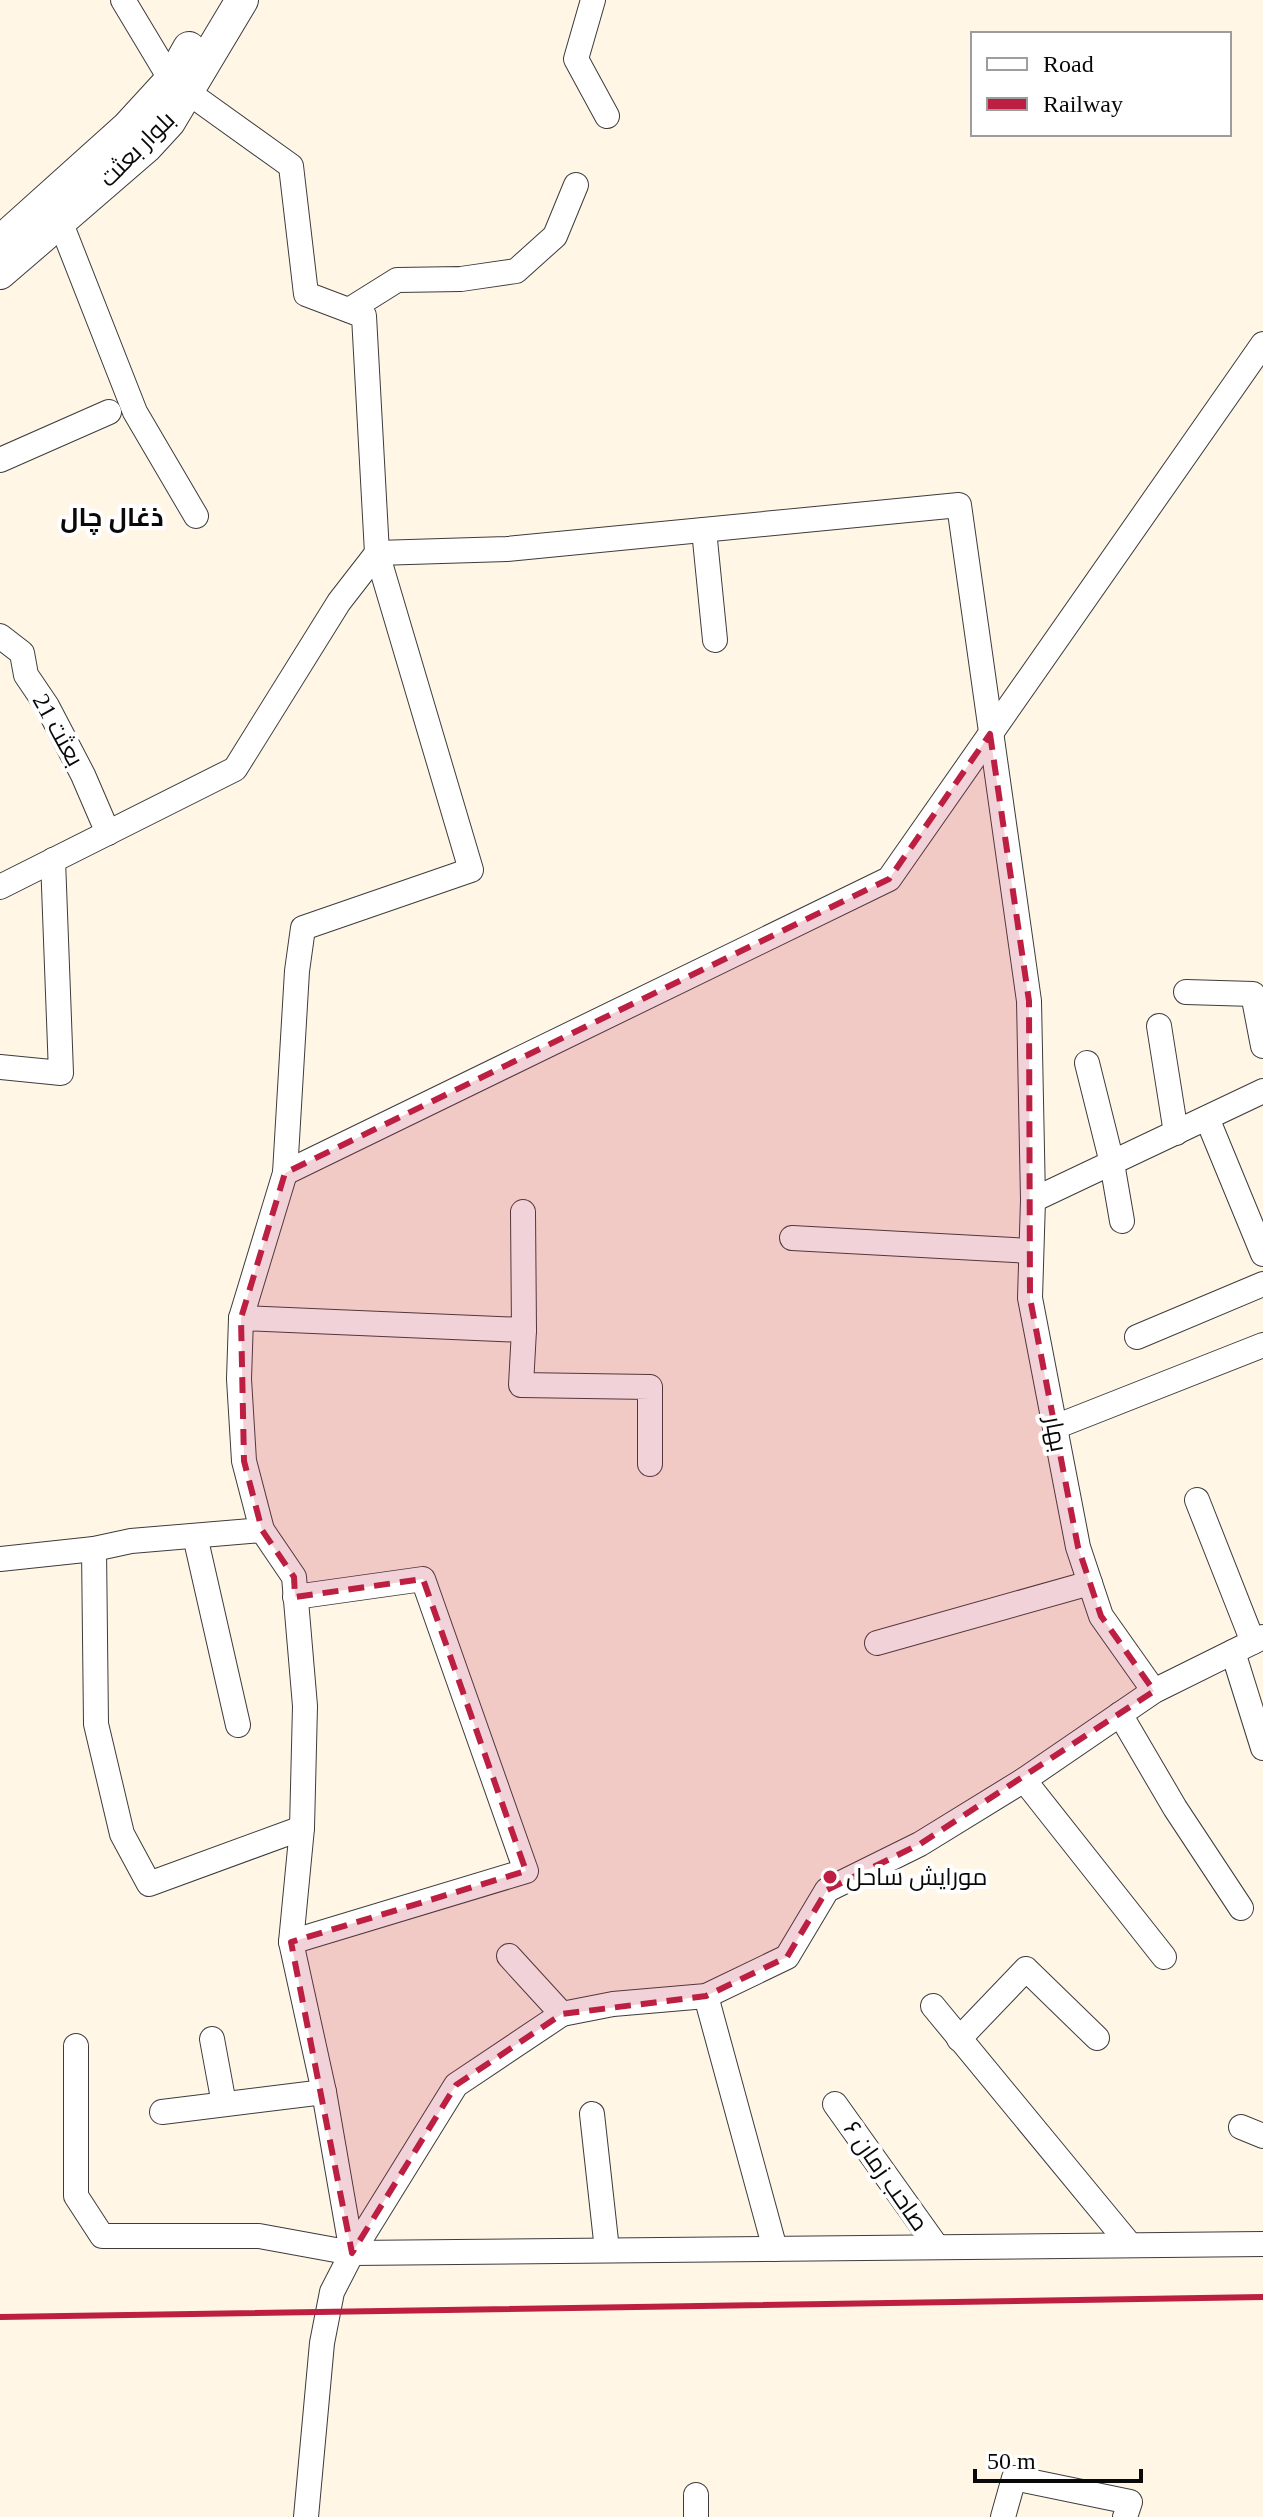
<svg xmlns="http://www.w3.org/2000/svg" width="1263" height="2517" viewBox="0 0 1263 2517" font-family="'Times New Roman',Cairo,serif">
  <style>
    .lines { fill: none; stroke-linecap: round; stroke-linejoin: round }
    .minor-casing { stroke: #3c3c3c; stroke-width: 26 }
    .tertiary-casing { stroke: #3c3c3c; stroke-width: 34 }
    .minor { stroke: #fff; stroke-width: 24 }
    .tertiary { stroke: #fff; stroke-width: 32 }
    .rail { stroke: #bc1f42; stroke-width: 6 }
    .marked { fill: #bc1f42; fill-opacity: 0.2; stroke: #bc1f42; stroke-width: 6; stroke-dasharray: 16 10; stroke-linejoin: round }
    .poi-dot { fill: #bc1f42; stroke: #fff; stroke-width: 3 }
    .labels { text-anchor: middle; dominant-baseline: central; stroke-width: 8; stroke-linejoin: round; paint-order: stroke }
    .street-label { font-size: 24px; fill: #090909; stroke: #fff }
    .poi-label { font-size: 24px; fill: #090909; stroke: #fff; text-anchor: start }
    .neighbourhood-label { font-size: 26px; font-weight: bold; fill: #090909; stroke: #fff }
  </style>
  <rect width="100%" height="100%" fill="#fff6e6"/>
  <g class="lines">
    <g class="minor-casing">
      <g id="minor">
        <path d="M 123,0 L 171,80 L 291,166 L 306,294 L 364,316 L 377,553 L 471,870 L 303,928 L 297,971 L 285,1173 L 241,1318 L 239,1379 L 244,1461 L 262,1530"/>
        <path d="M 593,0 L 576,59 L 607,116"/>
        <path d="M 60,221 L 135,412 L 196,516"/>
        <path d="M 349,310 L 397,280 L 461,279 L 516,271 L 555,236 L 576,185"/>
        <path d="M 0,460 L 109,412"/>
        <path d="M 704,530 L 715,640"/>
        <path d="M 0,636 L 22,653 L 26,675 L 47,706 L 83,775 L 108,833"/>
        <path d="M 0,887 L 235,769 L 339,602 L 377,553 L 507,549 L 959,505 L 1029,1001 L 1033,1200 L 1030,1298 L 1078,1547 L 1101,1616 L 1154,1691"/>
        <path d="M 1186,992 L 1253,994 L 1263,1046"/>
        <path d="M 1159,1026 L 1176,1133"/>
        <path d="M 1087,1063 L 1112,1163 L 1122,1221"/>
        <path d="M 0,1067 L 61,1073 L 53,860"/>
        <path d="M 1207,1118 L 1263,1254"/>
        <path d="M 285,1173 L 889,879 L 1263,344"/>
        <path d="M 1033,1200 L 1263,1091"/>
        <path d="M 523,1212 L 524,1330"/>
        <path d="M 792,1238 L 1031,1251"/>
        <path d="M 241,1318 L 524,1330 L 521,1385 L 650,1387 L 650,1464"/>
        <path d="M 1137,1337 L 1263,1284"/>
        <path d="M 1055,1427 L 1263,1345"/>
        <path d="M 1197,1500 L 1253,1642"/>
        <path d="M 195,1536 L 238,1725"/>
        <path d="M 94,1549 L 96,1724 L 122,1834 L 149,1884 L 302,1828"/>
        <path d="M 0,1559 L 94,1549 L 131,1541 L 262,1530 L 294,1577 L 305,1706 L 302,1828 L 291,1942 L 324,2092 L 352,2253"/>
        <path d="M 877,1643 L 1090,1583"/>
        <path d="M 1233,1652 L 1263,1748"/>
        <path d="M 1120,1714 L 1175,1808 L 1241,1908"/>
        <path d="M 1024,1780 L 1164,1957"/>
        <path d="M 291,1942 L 526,1871 L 423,1579 L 295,1597"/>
        <path d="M 706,1996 L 775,2249"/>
        <path d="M 933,2006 L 1130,2245"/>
        <path d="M 562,2014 L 613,2004 L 706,1996 L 787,1957 L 827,1890 L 920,1844 L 1024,1780 L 1154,1691 L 1263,1637"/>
        <path d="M 212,2039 L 224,2104"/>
        <path d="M 959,2039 L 1026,1969 L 1097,2038"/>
        <path d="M 76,2046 L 76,2196 L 102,2236 L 259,2236 L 352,2253 L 1263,2244"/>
        <path d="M 835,2104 L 937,2247"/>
        <path d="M 162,2112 L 324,2092"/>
        <path d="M 592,2114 L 607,2250"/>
        <path d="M 1241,2127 L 1263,2136"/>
        <path d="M 696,2495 L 696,2517"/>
        <path d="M 306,2517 L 322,2343 L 332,2292 L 352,2253 L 456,2085 L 562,2014 L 509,1956"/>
        <path d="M 1003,2517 L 1014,2478 L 1130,2502 L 1125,2517"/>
      </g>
    </g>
    <g class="tertiary-casing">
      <g id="tertiary">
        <path d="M 0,242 L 127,128 L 171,80 L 189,48"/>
        <path d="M 0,273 L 146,147 L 169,122 L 242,0"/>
      </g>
    </g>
    <use href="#minor" class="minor"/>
    <use href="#tertiary" class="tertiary"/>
    <path class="rail" d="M 0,2317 L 1263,2297"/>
  </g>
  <path class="marked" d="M 990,734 L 1029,1001 L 1030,1298 L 1078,1547 L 1101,1616 L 1154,1691 L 920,1844 L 827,1890 L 787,1957 L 706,1996 L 562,2014 L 456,2085 L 352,2253 L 291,1942 L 526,1871 L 423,1579 L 295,1597 L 294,1577 L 262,1530 L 244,1461 L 241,1318 L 285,1173 L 889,879 Z"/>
  <circle class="poi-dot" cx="830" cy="1877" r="8"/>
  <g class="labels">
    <g class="street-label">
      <text transform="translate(137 149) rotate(-45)">بلوار بعثت</text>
      <text transform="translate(58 730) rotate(61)">بعثت 21</text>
      <text transform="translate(1056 1434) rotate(79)">بهار</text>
      <text transform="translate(886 2176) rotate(55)">صاحب زمان ۶</text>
    </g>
    <g class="poi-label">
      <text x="846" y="1877">مورایش ساحل</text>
    </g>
    <g class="neighbourhood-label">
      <text x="112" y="517">ذغال چال</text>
    </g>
  </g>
  <rect x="971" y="32" width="260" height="104" fill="#ffffff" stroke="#9d9d9d" stroke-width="2"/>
  <rect x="987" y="58" width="40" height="12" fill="#ffffff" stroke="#9d9d9d" stroke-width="2"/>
  <text x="1043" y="72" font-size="24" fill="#090909">Road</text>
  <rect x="987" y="98" width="40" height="12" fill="#bc1f42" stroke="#9d9d9d" stroke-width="2"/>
  <text x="1043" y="112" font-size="24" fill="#090909">Railway</text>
  <path d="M975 2469v12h166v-12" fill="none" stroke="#090909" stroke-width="4"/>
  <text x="987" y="2469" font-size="24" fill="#090909" stroke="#ffffff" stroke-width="6" paint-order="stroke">50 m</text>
</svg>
